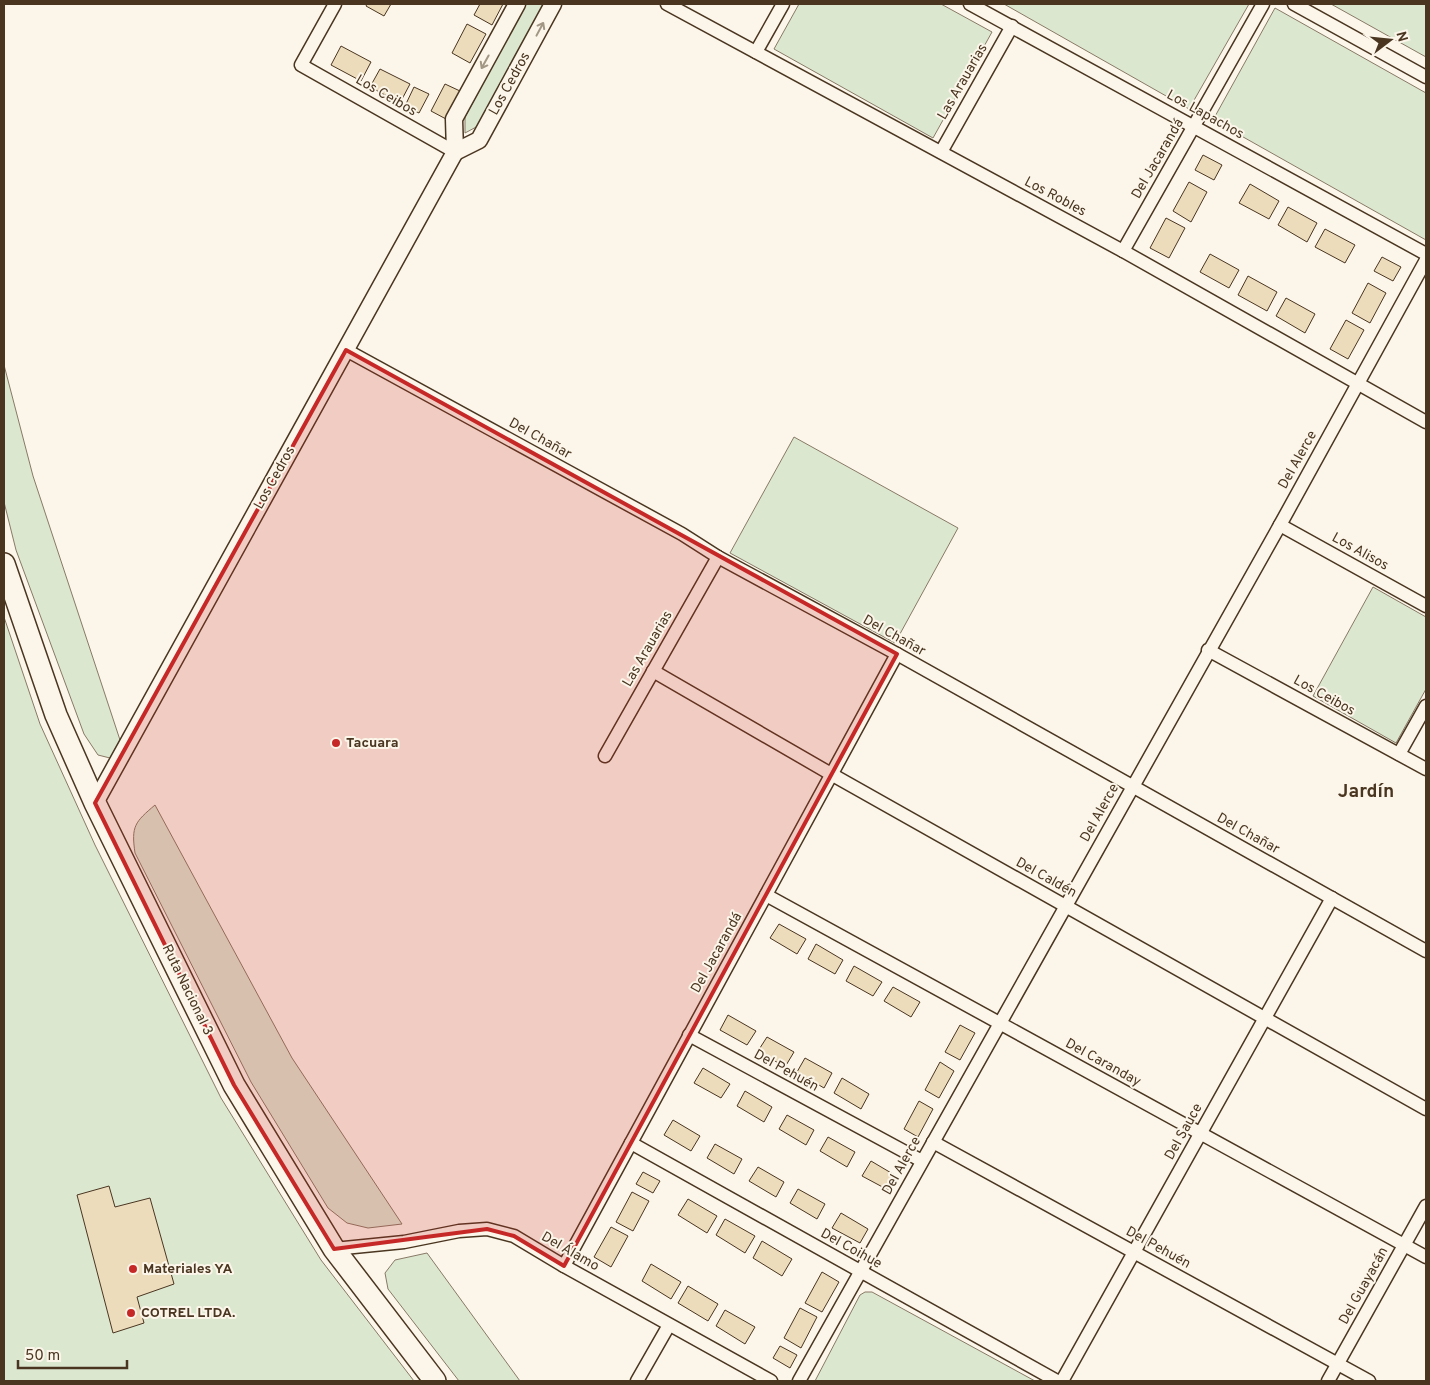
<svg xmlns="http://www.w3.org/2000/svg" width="1430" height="1385" viewBox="0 0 1430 1385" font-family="Overpass,sans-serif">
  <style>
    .green { fill: #dce7d0; stroke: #887966 }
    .building { fill: #ecdcbc; stroke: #4a3520 }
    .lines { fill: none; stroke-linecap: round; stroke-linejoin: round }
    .minor-casing { stroke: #4a3520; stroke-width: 15 }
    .tertiary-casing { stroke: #4a3520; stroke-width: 19 }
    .trunk-casing { stroke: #4a3520; stroke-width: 24 }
    .minor { stroke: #fbf6e9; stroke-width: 12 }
    .tertiary { stroke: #fbf6e9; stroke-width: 16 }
    .trunk { stroke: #fbf6e9; stroke-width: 21 }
    .oneway { stroke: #a29684 }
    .marked { fill: #c62828; fill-opacity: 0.2; stroke: #c62828; stroke-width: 4; stroke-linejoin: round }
    .poi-dot { fill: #c62828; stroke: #fbf6e9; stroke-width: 2 }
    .labels { text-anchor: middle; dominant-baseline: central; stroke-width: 4; stroke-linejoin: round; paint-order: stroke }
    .street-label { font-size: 14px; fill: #4a3520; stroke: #fbf6e9 }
    .poi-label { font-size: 14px; font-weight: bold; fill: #4a3520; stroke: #fbf6e9; text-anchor: start }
    .district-label { font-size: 19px; font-weight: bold; fill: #4a3520; stroke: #fbf6e9 }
  </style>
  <rect width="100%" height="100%" fill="#fbf6e9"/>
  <g class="green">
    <path d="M 526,4 L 544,4 L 478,126 L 465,133 L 465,117 Z"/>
    <path d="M 799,4 L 941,4 L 992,32 L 933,138 L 774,49 Z"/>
    <path d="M 1004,4 L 1249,4 L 1189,109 Z"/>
    <path d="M 1331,4 L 1426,4 L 1426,57 Z"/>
    <path d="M 1275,8 L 1426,93 L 1426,240 L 1213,120 Z"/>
    <path d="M 4,365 L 33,476 L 120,740 L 110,758 L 98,755 L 84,734 L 16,550 L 4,502 Z"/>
    <path d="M 794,437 L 958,528 L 895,643 L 730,553 Z"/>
    <path d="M 1373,587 L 1426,617 L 1426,689 L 1396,743 L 1313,696 Z"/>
    <path d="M 4,617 L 40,724 L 95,845 L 221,1098 L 321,1260 L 414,1381 L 4,1381 Z"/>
    <path d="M 155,805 L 292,1058 L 402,1224 L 368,1228 L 347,1223 L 328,1208 L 251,1082 L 135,853 C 131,826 135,822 155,805 Z"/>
    <path d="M 427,1253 L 520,1381 L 459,1381 L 388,1289 L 385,1273 L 395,1260 Z"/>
    <path d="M 865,1292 L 872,1292 L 1035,1381 L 815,1381 L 860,1295 Z"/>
  </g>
  <g class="building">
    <path d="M 367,4 L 391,4 L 384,16 L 366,6 Z"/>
    <path d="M 480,4 L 503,4 L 492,25 L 474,15 Z"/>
    <path d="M 467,24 L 486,34 L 470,63 L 452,53 Z"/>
    <path d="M 341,46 L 371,62 L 361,81 L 331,65 Z"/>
    <path d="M 380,69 L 410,84 L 400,103 L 370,87 Z"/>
    <path d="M 445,84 L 460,91 L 446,119 L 431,111 Z"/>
    <path d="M 414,87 L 429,94 L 419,113 L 405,106 Z"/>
    <path d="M 1203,155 L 1222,165 L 1214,180 L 1195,170 Z"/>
    <path d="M 1189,182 L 1207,192 L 1191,222 L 1173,211 Z"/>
    <path d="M 1250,184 L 1279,201 L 1269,219 L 1239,203 Z"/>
    <path d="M 1288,207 L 1317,223 L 1307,242 L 1278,225 Z"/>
    <path d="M 1166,218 L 1185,228 L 1169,258 L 1150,248 Z"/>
    <path d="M 1325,229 L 1355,245 L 1345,263 L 1315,247 Z"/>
    <path d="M 1210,254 L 1239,270 L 1229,288 L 1200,272 Z"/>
    <path d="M 1382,257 L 1401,267 L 1393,281 L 1374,271 Z"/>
    <path d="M 1248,276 L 1277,292 L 1267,311 L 1238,295 Z"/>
    <path d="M 1368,283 L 1386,293 L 1370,323 L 1352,313 Z"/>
    <path d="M 1286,298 L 1315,314 L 1305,333 L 1276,316 Z"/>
    <path d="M 1346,320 L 1364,330 L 1348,359 L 1330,349 Z"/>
    <path d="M 779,924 L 806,939 L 797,954 L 770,938 Z"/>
    <path d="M 816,944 L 843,960 L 835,974 L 808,959 Z"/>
    <path d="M 854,966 L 882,982 L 873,996 L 846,981 Z"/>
    <path d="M 893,987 L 920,1002 L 911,1017 L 884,1001 Z"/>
    <path d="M 728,1015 L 756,1031 L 747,1045 L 720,1030 Z"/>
    <path d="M 960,1025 L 975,1033 L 960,1060 L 945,1052 Z"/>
    <path d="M 767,1037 L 794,1052 L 785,1067 L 758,1051 Z"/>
    <path d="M 805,1058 L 832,1073 L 824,1088 L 797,1072 Z"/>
    <path d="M 940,1062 L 954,1071 L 939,1098 L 925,1090 Z"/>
    <path d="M 703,1068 L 730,1084 L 721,1098 L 694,1083 Z"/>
    <path d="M 842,1078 L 869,1094 L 861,1109 L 834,1093 Z"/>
    <path d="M 745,1091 L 772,1107 L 764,1122 L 737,1106 Z"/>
    <path d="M 919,1101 L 933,1109 L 918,1137 L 904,1129 Z"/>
    <path d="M 787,1115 L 814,1130 L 806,1145 L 779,1129 Z"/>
    <path d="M 673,1120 L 700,1136 L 691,1151 L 664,1135 Z"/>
    <path d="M 828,1137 L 855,1152 L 847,1167 L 820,1151 Z"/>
    <path d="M 715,1144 L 742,1159 L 734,1174 L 707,1158 Z"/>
    <path d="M 871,1161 L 898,1177 L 890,1191 L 862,1176 Z"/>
    <path d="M 758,1167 L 784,1182 L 776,1197 L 749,1181 Z"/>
    <path d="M 643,1172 L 660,1181 L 653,1193 L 636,1184 Z"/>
    <path d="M 109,1186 L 115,1207 L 150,1198 L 174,1284 L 137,1297 L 144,1323 L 113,1333 L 77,1195 Z"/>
    <path d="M 798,1189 L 825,1204 L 817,1219 L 790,1203 Z"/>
    <path d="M 632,1192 L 649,1201 L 633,1231 L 616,1222 Z"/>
    <path d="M 688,1199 L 717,1216 L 707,1233 L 678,1215 Z"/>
    <path d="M 841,1213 L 868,1229 L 860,1243 L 832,1228 Z"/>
    <path d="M 725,1219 L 755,1236 L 745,1253 L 716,1235 Z"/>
    <path d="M 611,1227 L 628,1236 L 611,1267 L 594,1257 Z"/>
    <path d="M 762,1241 L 792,1259 L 782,1276 L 753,1258 Z"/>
    <path d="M 651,1264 L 681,1282 L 671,1299 L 642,1281 Z"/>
    <path d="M 822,1272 L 839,1282 L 822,1312 L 805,1303 Z"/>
    <path d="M 688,1286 L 718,1304 L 708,1321 L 678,1303 Z"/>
    <path d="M 800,1308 L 817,1317 L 801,1348 L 784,1338 Z"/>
    <path d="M 725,1310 L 755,1327 L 745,1344 L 716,1326 Z"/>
    <path d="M 780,1346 L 797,1355 L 790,1368 L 773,1358 Z"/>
  </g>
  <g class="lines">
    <g class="minor-casing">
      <g id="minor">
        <path d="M 335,4 L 301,65 L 455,152"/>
        <path d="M 667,4 L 1123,251 L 1426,422"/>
        <path d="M 970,4 L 1426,254"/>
        <path d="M 1294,4 L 1426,77"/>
        <path d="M 756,52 L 783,4"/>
        <path d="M 941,152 L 1012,26"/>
        <path d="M 1123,251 L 1263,4"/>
        <path d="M 346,350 L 682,534 L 718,557 L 897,654 L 1426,951"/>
        <path d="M 1280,525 L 1426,606"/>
        <path d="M 1208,650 L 1426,769"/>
        <path d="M 653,671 L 831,774 L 1426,1109"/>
        <path d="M 1399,754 L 1426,706"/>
        <path d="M 605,756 L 718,557"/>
        <path d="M 766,895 L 1426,1257"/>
        <path d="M 689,1035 L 922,1161"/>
        <path d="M 933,1142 L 1369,1381"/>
        <path d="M 631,1143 L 1057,1381"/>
        <path d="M 334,1249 L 404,1242 L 459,1231 L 487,1229 L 514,1236 L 564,1266 L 771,1381"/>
        <path d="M 564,1266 L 897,654"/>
        <path d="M 637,1381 L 669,1325"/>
        <path d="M 799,1381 L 1280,525 L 1426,260"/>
        <path d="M 1062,1381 L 1332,898"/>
        <path d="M 1328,1381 L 1426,1206"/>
      </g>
    </g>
    <g class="tertiary-casing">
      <g id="tertiary">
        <path d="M 455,152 L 479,140 L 553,4"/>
        <path d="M 95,803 L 455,152 L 454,119 L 517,4"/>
      </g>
    </g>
    <g class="trunk-casing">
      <path id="trunk" d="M 4,564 L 56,715 L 95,803 L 234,1085 L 334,1249 L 435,1381"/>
    </g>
    <use href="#minor" class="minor"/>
    <use href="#tertiary" class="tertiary"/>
    <use href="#trunk" class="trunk"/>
  </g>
  <defs><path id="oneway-shaft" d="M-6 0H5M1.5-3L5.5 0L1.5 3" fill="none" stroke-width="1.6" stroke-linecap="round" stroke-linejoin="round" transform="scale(1.25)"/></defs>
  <g class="oneway">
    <use href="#oneway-shaft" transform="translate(540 29) rotate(-62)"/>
    <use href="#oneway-shaft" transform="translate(485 62) rotate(119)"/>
  </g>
  <path class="marked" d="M 346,350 L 897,654 L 564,1266 L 514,1236 L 487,1229 L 334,1249 L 234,1085 L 95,803 Z"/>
  <g class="poi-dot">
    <circle cx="336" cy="743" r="5"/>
    <circle cx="133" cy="1269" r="5"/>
    <circle cx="131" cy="1313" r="5"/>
  </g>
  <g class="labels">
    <g class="street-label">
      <text transform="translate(963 82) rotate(-60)">Las Arauarias</text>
      <text transform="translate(510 84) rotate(-61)">Los Cedros</text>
      <text transform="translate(386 96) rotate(30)">Los Ceibos</text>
      <text transform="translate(1205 115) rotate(29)">Los Lapachos</text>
      <text transform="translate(1158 159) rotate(-60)">Del Jacarandá</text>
      <text transform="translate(1055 197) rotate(28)">Los Robles</text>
      <text transform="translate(540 439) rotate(29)">Del Chañar</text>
      <text transform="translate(1298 460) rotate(-61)">Del Alerce</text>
      <text transform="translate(275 478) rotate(-61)">Los Cedros</text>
      <text transform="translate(1360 552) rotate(29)">Los Alisos</text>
      <text transform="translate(894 636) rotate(29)">Del Chañar</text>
      <text transform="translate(648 649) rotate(-60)">Las Arauarias</text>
      <text transform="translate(1324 696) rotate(29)">Los Ceibos</text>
      <text transform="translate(1100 813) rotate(-61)">Del Alerce</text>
      <text transform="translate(1248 834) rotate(29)">Del Chañar</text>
      <text transform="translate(1046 878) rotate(29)">Del Caldén</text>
      <text transform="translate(717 953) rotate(-61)">Del Jacarandá</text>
      <text transform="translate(187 990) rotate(64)">Ruta Nacional 3</text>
      <text transform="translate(1103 1063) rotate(29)">Del Caranday</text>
      <text transform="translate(786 1071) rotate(29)">Del Pehuén</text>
      <text transform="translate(1184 1132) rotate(-61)">Del Sauce</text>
      <text transform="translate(902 1166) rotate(-61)">Del Alerce</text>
      <text transform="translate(1158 1248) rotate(29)">Del Pehuén</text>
      <text transform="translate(851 1249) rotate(29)">Del Coihue</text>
      <text transform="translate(570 1252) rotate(30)">Del Álamo</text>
      <text transform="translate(1364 1286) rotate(-61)">Del Guayacán</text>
    </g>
    <g class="poi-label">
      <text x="346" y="743">Tacuara</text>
      <text x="143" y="1269">Materiales YA</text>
      <text x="141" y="1313">COTREL LTDA.</text>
    </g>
    <g class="district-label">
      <text x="1366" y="792">Jardín</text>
    </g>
  </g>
  <rect width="1430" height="1385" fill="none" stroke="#4a3520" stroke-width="10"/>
  <g transform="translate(1390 40) rotate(74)" stroke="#fbf6e9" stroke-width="4" paint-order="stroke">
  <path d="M0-4L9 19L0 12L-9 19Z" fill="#4a3520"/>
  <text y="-8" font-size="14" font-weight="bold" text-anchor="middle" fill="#4a3520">N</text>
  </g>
  <path d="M18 1360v8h109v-8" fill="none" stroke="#4a3520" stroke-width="2.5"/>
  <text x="25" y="1360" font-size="15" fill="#4a3520" stroke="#fbf6e9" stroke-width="4" paint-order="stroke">50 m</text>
</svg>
